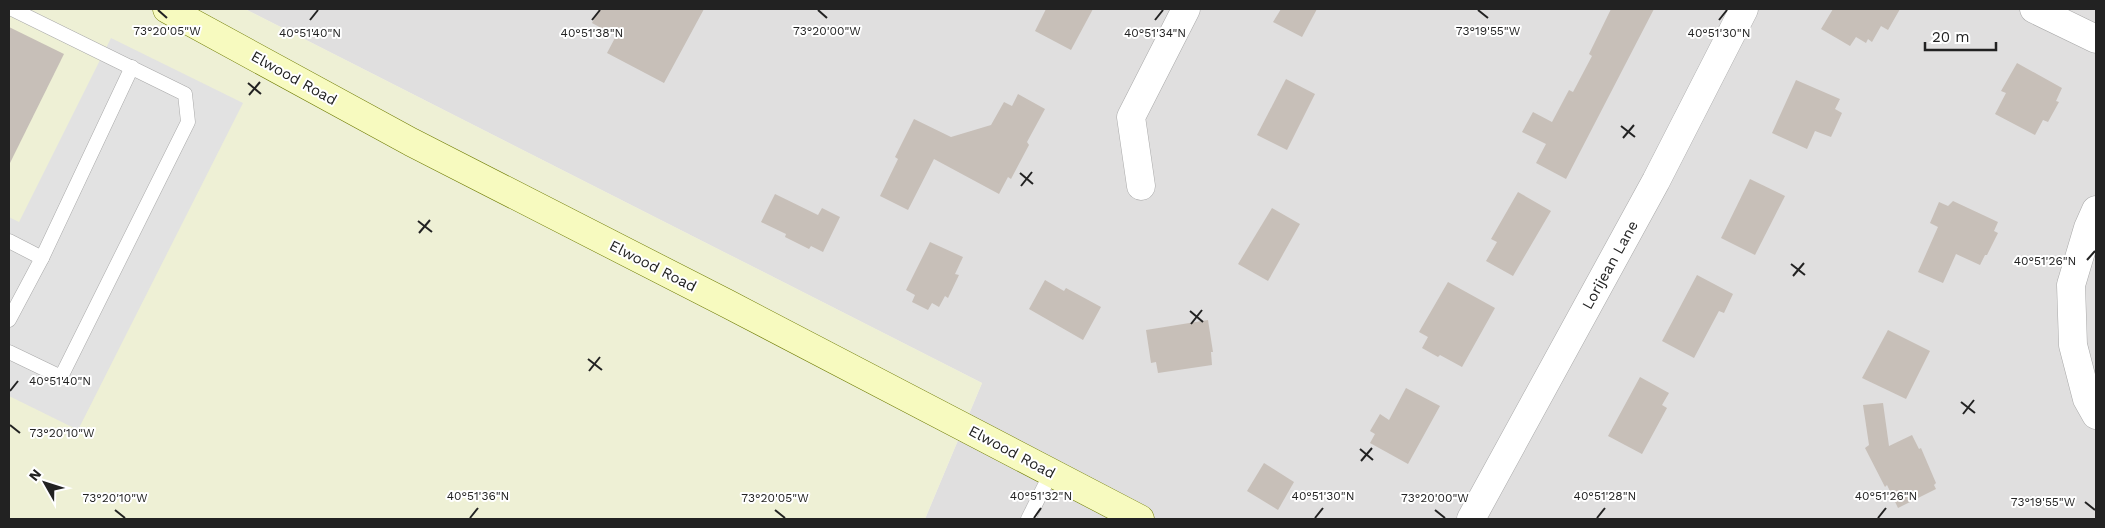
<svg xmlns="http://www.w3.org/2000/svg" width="2105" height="528" viewBox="0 0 2105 528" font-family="'Work Sans',sans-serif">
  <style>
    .residential { fill: #e0dfdf }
    .farmland { fill: #eef0d5 }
    .parking { fill: #e2e2e2 }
    .building { fill: #c7bfb8 }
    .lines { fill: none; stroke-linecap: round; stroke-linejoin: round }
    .service-casing { stroke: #a9a9a9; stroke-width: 15 }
    .minor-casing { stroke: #a9a9a9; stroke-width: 29 }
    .secondary-casing { stroke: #707d05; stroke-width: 29 }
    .service { stroke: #fff; stroke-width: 14 }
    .minor { stroke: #fff; stroke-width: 28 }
    .secondary { stroke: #f7fabf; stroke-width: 28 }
    .ticks { fill: none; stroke: #222; stroke-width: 2 }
    .labels { text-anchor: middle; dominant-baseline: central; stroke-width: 4; stroke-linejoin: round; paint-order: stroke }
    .street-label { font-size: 15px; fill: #222; stroke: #fff }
    .ticks-label { font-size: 12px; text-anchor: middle; fill: #222; stroke: #fff; stroke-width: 4; stroke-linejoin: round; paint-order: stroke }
  </style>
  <rect width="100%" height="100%" fill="#f2efe9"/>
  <path class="residential" d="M 245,9 L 2096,9 L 2096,519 L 925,519 L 982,383 Z"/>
  <path class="farmland" d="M 9,9 L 245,9 L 982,383 L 925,519 L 9,519 Z"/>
  <path class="parking" d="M 111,38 L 243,103 L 78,430 L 9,396 L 9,217 L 19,222 Z"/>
  <g class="building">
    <path d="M 599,9 L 704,9 L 664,83 L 607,53 L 616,36 L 592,23 Z"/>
    <path d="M 1046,9 L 1093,9 L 1071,50 L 1035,31 Z"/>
    <path d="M 1281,9 L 1317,9 L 1302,37 L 1273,22 Z"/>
    <path d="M 1611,9 L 1654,9 L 1566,179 L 1536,163 L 1546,144 L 1522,132 L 1533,112 L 1552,122 L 1569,90 L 1573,92 L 1592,56 L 1589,54 Z"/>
    <path d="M 1833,9 L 1900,9 L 1888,30 L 1881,26 L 1872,42 L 1868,39 L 1866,43 L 1856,37 L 1850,46 L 1821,29 Z"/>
    <path d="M 9,27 L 64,54 L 9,165 Z"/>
    <path d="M 2017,63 L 2062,88 L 2056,101 L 2059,102 L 2048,122 L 2043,120 L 2035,135 L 1995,114 L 2006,93 L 2001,91 Z"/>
    <path d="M 1286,79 L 1315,94 L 1287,150 L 1257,135 Z"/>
    <path d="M 1796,80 L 1840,99 L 1835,109 L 1842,113 L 1831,137 L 1815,131 L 1807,149 L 1772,133 Z"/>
    <path d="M 1018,94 L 1045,109 L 1027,142 L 1029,145 L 1011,179 L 1008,177 L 999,194 L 934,159 L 908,210 L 880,196 L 898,159 L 895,157 L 914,119 L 951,137 L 991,125 L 1004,102 L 1012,106 Z"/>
    <path d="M 1750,179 L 1785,196 L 1755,255 L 1721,238 Z"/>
    <path d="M 1518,192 L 1551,211 L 1513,276 L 1486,261 L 1497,242 L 1491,239 Z"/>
    <path d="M 775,194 L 818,215 L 822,208 L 840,217 L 823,252 L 811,246 L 809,249 L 785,237 L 786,234 L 761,222 Z"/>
    <path d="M 1953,201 L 1998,222 L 1994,231 L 1998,233 L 1987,255 L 1985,255 L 1980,265 L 1956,254 L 1943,283 L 1918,272 L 1938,227 L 1930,223 L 1939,202 L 1948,206 Z"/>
    <path d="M 1272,208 L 1300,224 L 1268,281 L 1238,264 Z"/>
    <path d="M 930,242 L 963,257 L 955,274 L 959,275 L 948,298 L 945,296 L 939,307 L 932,303 L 928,310 L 912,302 L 915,295 L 906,290 Z"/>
    <path d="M 1697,275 L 1733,294 L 1724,313 L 1719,311 L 1694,358 L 1662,341 Z"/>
    <path d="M 1045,280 L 1064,291 L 1066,288 L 1101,307 L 1083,340 L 1029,309 Z"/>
    <path d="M 1448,282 L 1495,308 L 1462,367 L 1440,355 L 1438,357 L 1422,348 L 1428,337 L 1419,332 Z"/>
    <path d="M 1208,320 L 1213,352 L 1211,352 L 1212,365 L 1158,373 L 1156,362 L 1151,363 L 1146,330 Z"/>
    <path d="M 1888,330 L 1930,351 L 1906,399 L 1862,378 Z"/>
    <path d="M 1640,377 L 1669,393 L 1662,405 L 1667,408 L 1642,454 L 1608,436 Z"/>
    <path d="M 1406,388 L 1440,406 L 1408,464 L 1370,443 L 1375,434 L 1370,431 L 1380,414 L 1389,420 Z"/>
    <path d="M 1883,403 L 1889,446 L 1912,435 L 1919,449 L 1921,448 L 1936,483 L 1934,485 L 1936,489 L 1898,508 L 1887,485 L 1885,487 L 1865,448 L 1869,445 L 1863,405 Z"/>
    <path d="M 1264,463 L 1294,482 L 1278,510 L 1247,491 Z"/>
  </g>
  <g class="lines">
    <g class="service-casing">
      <g id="service">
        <path d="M 9,241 L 42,258"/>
        <path d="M 9,320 L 42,258 L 132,67"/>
        <path d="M 9,352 L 61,377 L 188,122 L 185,94 L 12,9"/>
        <path d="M 1028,519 L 1051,473"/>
      </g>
    </g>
    <g class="minor-casing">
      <g id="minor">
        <path d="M 2034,9 L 2096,39"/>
        <path d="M 1141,186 L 1131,117 L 1186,9"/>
        <path d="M 2096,210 L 2088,228 L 2071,285 L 2073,345 L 2087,399 L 2096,415"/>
        <path d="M 1471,519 L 1656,181 L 1744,9"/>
      </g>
    </g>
    <g class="secondary-casing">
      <path id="secondary" d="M 167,9 L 411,142 L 726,303 L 1140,519"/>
    </g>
    <use href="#service" class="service"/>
    <use href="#minor" class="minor"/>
    <use href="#secondary" class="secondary"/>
  </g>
  <path class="ticks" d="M 158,10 L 167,18M 818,10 L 827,18M 1478,10 L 1488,18M 310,20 L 318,10M 592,20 L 600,10M 1155,20 L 1163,10M 1719,20 L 1727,10M 248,83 L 261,94M 249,95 L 260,82M 1621,126 L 1635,137M 1623,138 L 1634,125M 1020,173 L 1033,184M 1021,186 L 1032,172M 418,221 L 432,232M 419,233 L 430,220M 2087,260 L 2095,251M 1791,264 L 1805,275M 1793,276 L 1804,263M 1190,311 L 1203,322M 1191,324 L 1202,310M 588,359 L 602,370M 589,371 L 600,357M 10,391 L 18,381M 1961,402 L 1975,413M 1963,414 L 1974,400M 10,425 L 20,433M 1360,449 L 1373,460M 1361,461 L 1372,448M 2085,502 L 2095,510M 115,510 L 125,518M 775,510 L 785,518M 1435,510 L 1445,518M 470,518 L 478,508M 1034,518 L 1041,508M 1315,518 L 1323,508M 1597,518 L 1605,508M 1878,518 L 1886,508"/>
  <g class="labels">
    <g class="street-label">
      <text transform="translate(294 78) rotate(29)">Elwood Road</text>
      <text transform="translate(1610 265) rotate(-61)">Lorijean Lane</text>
      <text transform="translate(653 266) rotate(27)">Elwood Road</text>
      <text transform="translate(1012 452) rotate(28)">Elwood Road</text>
    </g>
  </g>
  <g class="ticks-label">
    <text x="1488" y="35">73°19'55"W</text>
    <text x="167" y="35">73°20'05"W</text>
    <text x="827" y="35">73°20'00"W</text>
    <text x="310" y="37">40°51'40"N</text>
    <text x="592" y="37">40°51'38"N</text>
    <text x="1155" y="37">40°51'34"N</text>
    <text x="1719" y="37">40°51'30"N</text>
    <text x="2045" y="265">40°51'26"N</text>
    <text x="60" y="385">40°51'40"N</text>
    <text x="62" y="437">73°20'10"W</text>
    <text x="478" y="500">40°51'36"N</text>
    <text x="1041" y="500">40°51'32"N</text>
    <text x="1323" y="500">40°51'30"N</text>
    <text x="1605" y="500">40°51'28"N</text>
    <text x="1886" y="500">40°51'26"N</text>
    <text x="115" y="502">73°20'10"W</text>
    <text x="775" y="502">73°20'05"W</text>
    <text x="1435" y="502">73°20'00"W</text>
    <text x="2043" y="506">73°19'55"W</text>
  </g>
  <rect width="2105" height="528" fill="none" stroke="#222222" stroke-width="20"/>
  <g transform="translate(45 483) rotate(309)" stroke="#ffffff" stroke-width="4" paint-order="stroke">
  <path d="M0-4L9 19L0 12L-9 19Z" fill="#222222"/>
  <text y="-8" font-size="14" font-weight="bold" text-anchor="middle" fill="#222222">N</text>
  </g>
  <path d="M1925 42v8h71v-8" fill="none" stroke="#222222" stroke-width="2.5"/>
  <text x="1932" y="42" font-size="15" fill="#222222" stroke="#ffffff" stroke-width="4" paint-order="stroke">20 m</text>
</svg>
